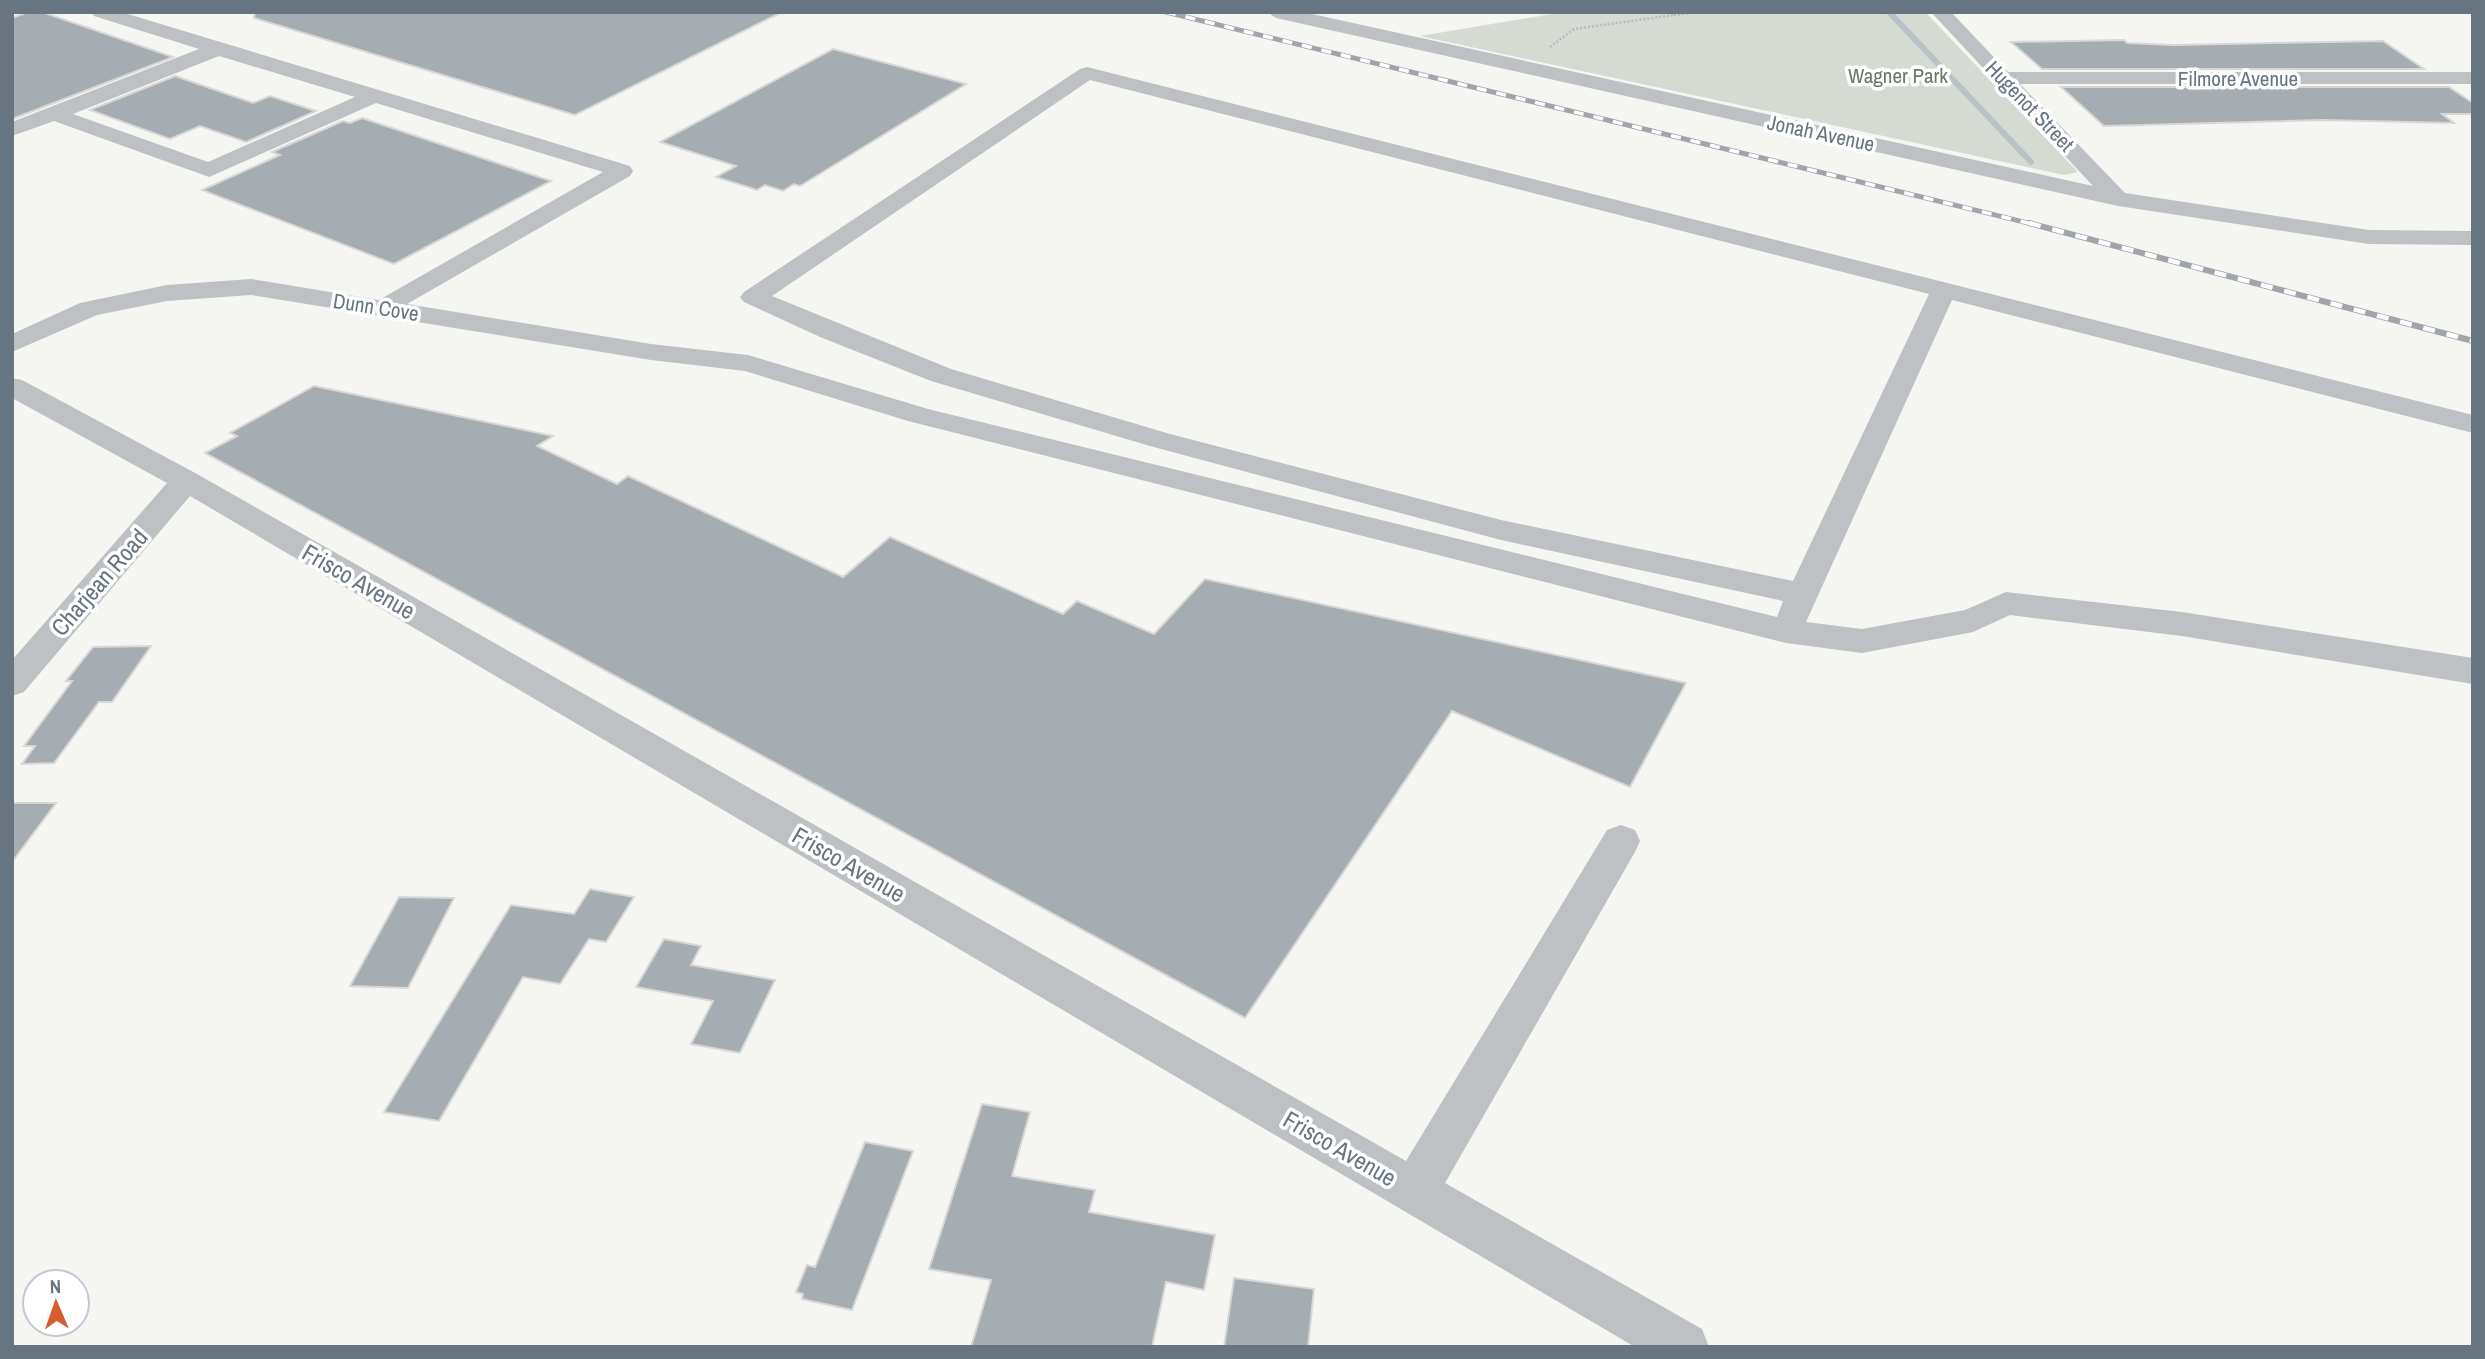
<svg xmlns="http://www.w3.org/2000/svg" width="2485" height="1359" viewBox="0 0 2485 1359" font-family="'Archivo Narrow',sans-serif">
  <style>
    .green { fill: #d5dad2 }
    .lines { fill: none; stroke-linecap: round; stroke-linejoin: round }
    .stream { stroke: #b8c2c7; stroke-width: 6 }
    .building { fill: #a6adb2; stroke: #d7d7d5; stroke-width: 2 }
    .path { stroke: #b7babc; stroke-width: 2.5; stroke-dasharray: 2 2; stroke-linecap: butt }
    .minor { fill: #bdc1c4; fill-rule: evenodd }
    .rail-far1-casing { stroke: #9fa5aa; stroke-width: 5 }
    .rail-casing { stroke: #9fa5aa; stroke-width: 6 }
    .rail-far1 { stroke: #fff; stroke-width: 3.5; stroke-dasharray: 10; stroke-linecap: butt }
    .rail { stroke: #fff; stroke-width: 4.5; stroke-dasharray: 12; stroke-linecap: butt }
    .labels { text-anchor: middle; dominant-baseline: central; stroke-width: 7; stroke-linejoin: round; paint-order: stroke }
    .far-park-label { font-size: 21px; fill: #687965; stroke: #fff }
    .far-street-label { font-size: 21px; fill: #677581; stroke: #fff }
    .street-label { font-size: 24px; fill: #677581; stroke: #fff }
  </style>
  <rect width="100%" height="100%" fill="#f5f6f2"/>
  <path class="green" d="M 1564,12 L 1925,12 L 2078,172 L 2064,175 L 1420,36 Z"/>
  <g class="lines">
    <path class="stream" d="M 1889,12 L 2031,162"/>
  </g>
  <g class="building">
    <path d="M 28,12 L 42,12 L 173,57 L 12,119 L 12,18 Z"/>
    <path d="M 255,12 L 782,12 L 575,115 L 254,18 Z"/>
    <path d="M 2124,40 L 2127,43 L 2174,45 L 2383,41 L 2424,69 L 2042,69 L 2011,42 Z"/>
    <path d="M 833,49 L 966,84 L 800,186 L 794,184 L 783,191 L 765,185 L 757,190 L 716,177 L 736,166 L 660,142 Z"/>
    <path d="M 175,76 L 253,103 L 270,96 L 316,111 L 246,142 L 200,126 L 170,139 L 90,110 Z"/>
    <path d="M 2061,87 L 2449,87 L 2473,103 L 2473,114 L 2442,114 L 2454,123 L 2322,120 L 2104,126 Z"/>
    <path d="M 362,118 L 551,181 L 394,264 L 202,190 L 280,155 L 272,152 L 343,121 L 350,123 Z"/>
    <path d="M 314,386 L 553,436 L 537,446 L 617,484 L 628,476 L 843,577 L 890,537 L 1063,614 L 1077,601 L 1154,634 L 1205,579 L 1686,683 L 1630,787 L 1452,711 L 1245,1018 L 205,453 L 237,436 L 230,433 Z"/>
    <path d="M 151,646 L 112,702 L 99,702 L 54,763 L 22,764 L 35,746 L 24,746 L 72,681 L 66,681 L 93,647 Z"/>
    <path d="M 12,803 L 56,803 L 12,862 Z"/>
    <path d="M 590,889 L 634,897 L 606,942 L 589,939 L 560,984 L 523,977 L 439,1121 L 384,1112 L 511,905 L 574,914 Z"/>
    <path d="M 399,897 L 454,898 L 408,988 L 350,986 Z"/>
    <path d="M 664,939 L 701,946 L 691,965 L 775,980 L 740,1053 L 691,1044 L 713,1001 L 636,987 Z"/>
    <path d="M 982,1104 L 1030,1112 L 1012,1176 L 1095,1190 L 1089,1212 L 1215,1235 L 1204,1290 L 1166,1282 L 1152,1347 L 971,1347 L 991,1280 L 929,1269 Z"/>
    <path d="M 865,1142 L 913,1151 L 852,1310 L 802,1299 L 803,1294 L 796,1292 L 807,1265 L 815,1267 Z"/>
    <path d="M 1234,1278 L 1314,1289 L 1308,1347 L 1224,1347 Z"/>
  </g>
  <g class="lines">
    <g class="path">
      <path d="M 1674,15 L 1699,12"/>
      <path d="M 1550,47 L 1574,29 L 1674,15 L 1667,12"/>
    </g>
    <g class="minor">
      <path d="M 92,12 L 121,12 L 630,166 L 633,171 L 630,176 L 407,304 L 651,344 L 748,355 L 928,409 L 1777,617 L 1783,601 L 1501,540 L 1150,446 L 931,381 L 820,337 L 744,302 L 740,297 L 744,292 L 1080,69 L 1087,67 L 2473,415 L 2473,433 L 1952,300 L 1806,622 L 1862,629 L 1965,610 L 2006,592 L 2182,612 L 2473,658 L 2473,684 L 2182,636 L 2010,615 L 1973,632 L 1862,653 L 1786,643 L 908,421 L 745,371 L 651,360 L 251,295 L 167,301 L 97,315 L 12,352 L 12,334 L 80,303 L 167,285 L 251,279 L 379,300 L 603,172 L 376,103 L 209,177 L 54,121 L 12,136 L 12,122 L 199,49 L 94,16 ZM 219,56 L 355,97 L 208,162 L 73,114 ZM 1090,80 L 1929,294 L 1793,581 L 1501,520 L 1170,434 L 951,369 L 772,296 Z"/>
      <path d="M 1267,12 L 1303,12 L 2093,186 L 1931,12 L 1951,12 L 2008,72 L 2473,72 L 2473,84 L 2020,84 L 2125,193 L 2369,230 L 2473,231 L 2473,245 L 2369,244 L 2118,206 L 1276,18 Z"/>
      <path d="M 12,378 L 22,380 L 197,474 L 1406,1161 L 1607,830 L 1621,825 L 1635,830 L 1640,841 L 1635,852 L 1445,1183 L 1702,1329 L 1709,1347 L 1635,1347 L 190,496 L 24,692 L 12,696 L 12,660 L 167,483 L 12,398 Z"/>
    </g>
    <g class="rail-far1-casing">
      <path id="rail-far1" d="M 1166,12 L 2036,225"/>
    </g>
    <g class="rail-casing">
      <path id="rail" d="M 2029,223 L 2473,341"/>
    </g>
    <use href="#rail-far1" class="rail-far1"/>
    <use href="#rail" class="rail"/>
  </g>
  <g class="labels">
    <g class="far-park-label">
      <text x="1898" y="75">Wagner Park</text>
    </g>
    <g class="far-street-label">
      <text x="2238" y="78">Filmore Avenue</text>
      <text transform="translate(2030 106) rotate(46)">Hugenot Street</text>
      <text transform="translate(1821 133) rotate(12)">Jonah Avenue</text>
      <text transform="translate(376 307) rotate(9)">Dunn Cove</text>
    </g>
    <g class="street-label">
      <text transform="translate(359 581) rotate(30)">Frisco Avenue</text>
      <text transform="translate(99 582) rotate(-49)">Charjean Road</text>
      <text transform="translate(849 864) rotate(30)">Frisco Avenue</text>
      <text transform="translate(1340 1148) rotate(30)">Frisco Avenue</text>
    </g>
  </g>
  <rect width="2485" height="1359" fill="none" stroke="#677581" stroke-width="28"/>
  <g transform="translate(56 1303) rotate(358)"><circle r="33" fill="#ffffff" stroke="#c2c8cd" stroke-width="2"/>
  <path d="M0-5L12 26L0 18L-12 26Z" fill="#d75d31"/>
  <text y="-10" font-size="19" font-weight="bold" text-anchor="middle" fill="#677581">N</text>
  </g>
</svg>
